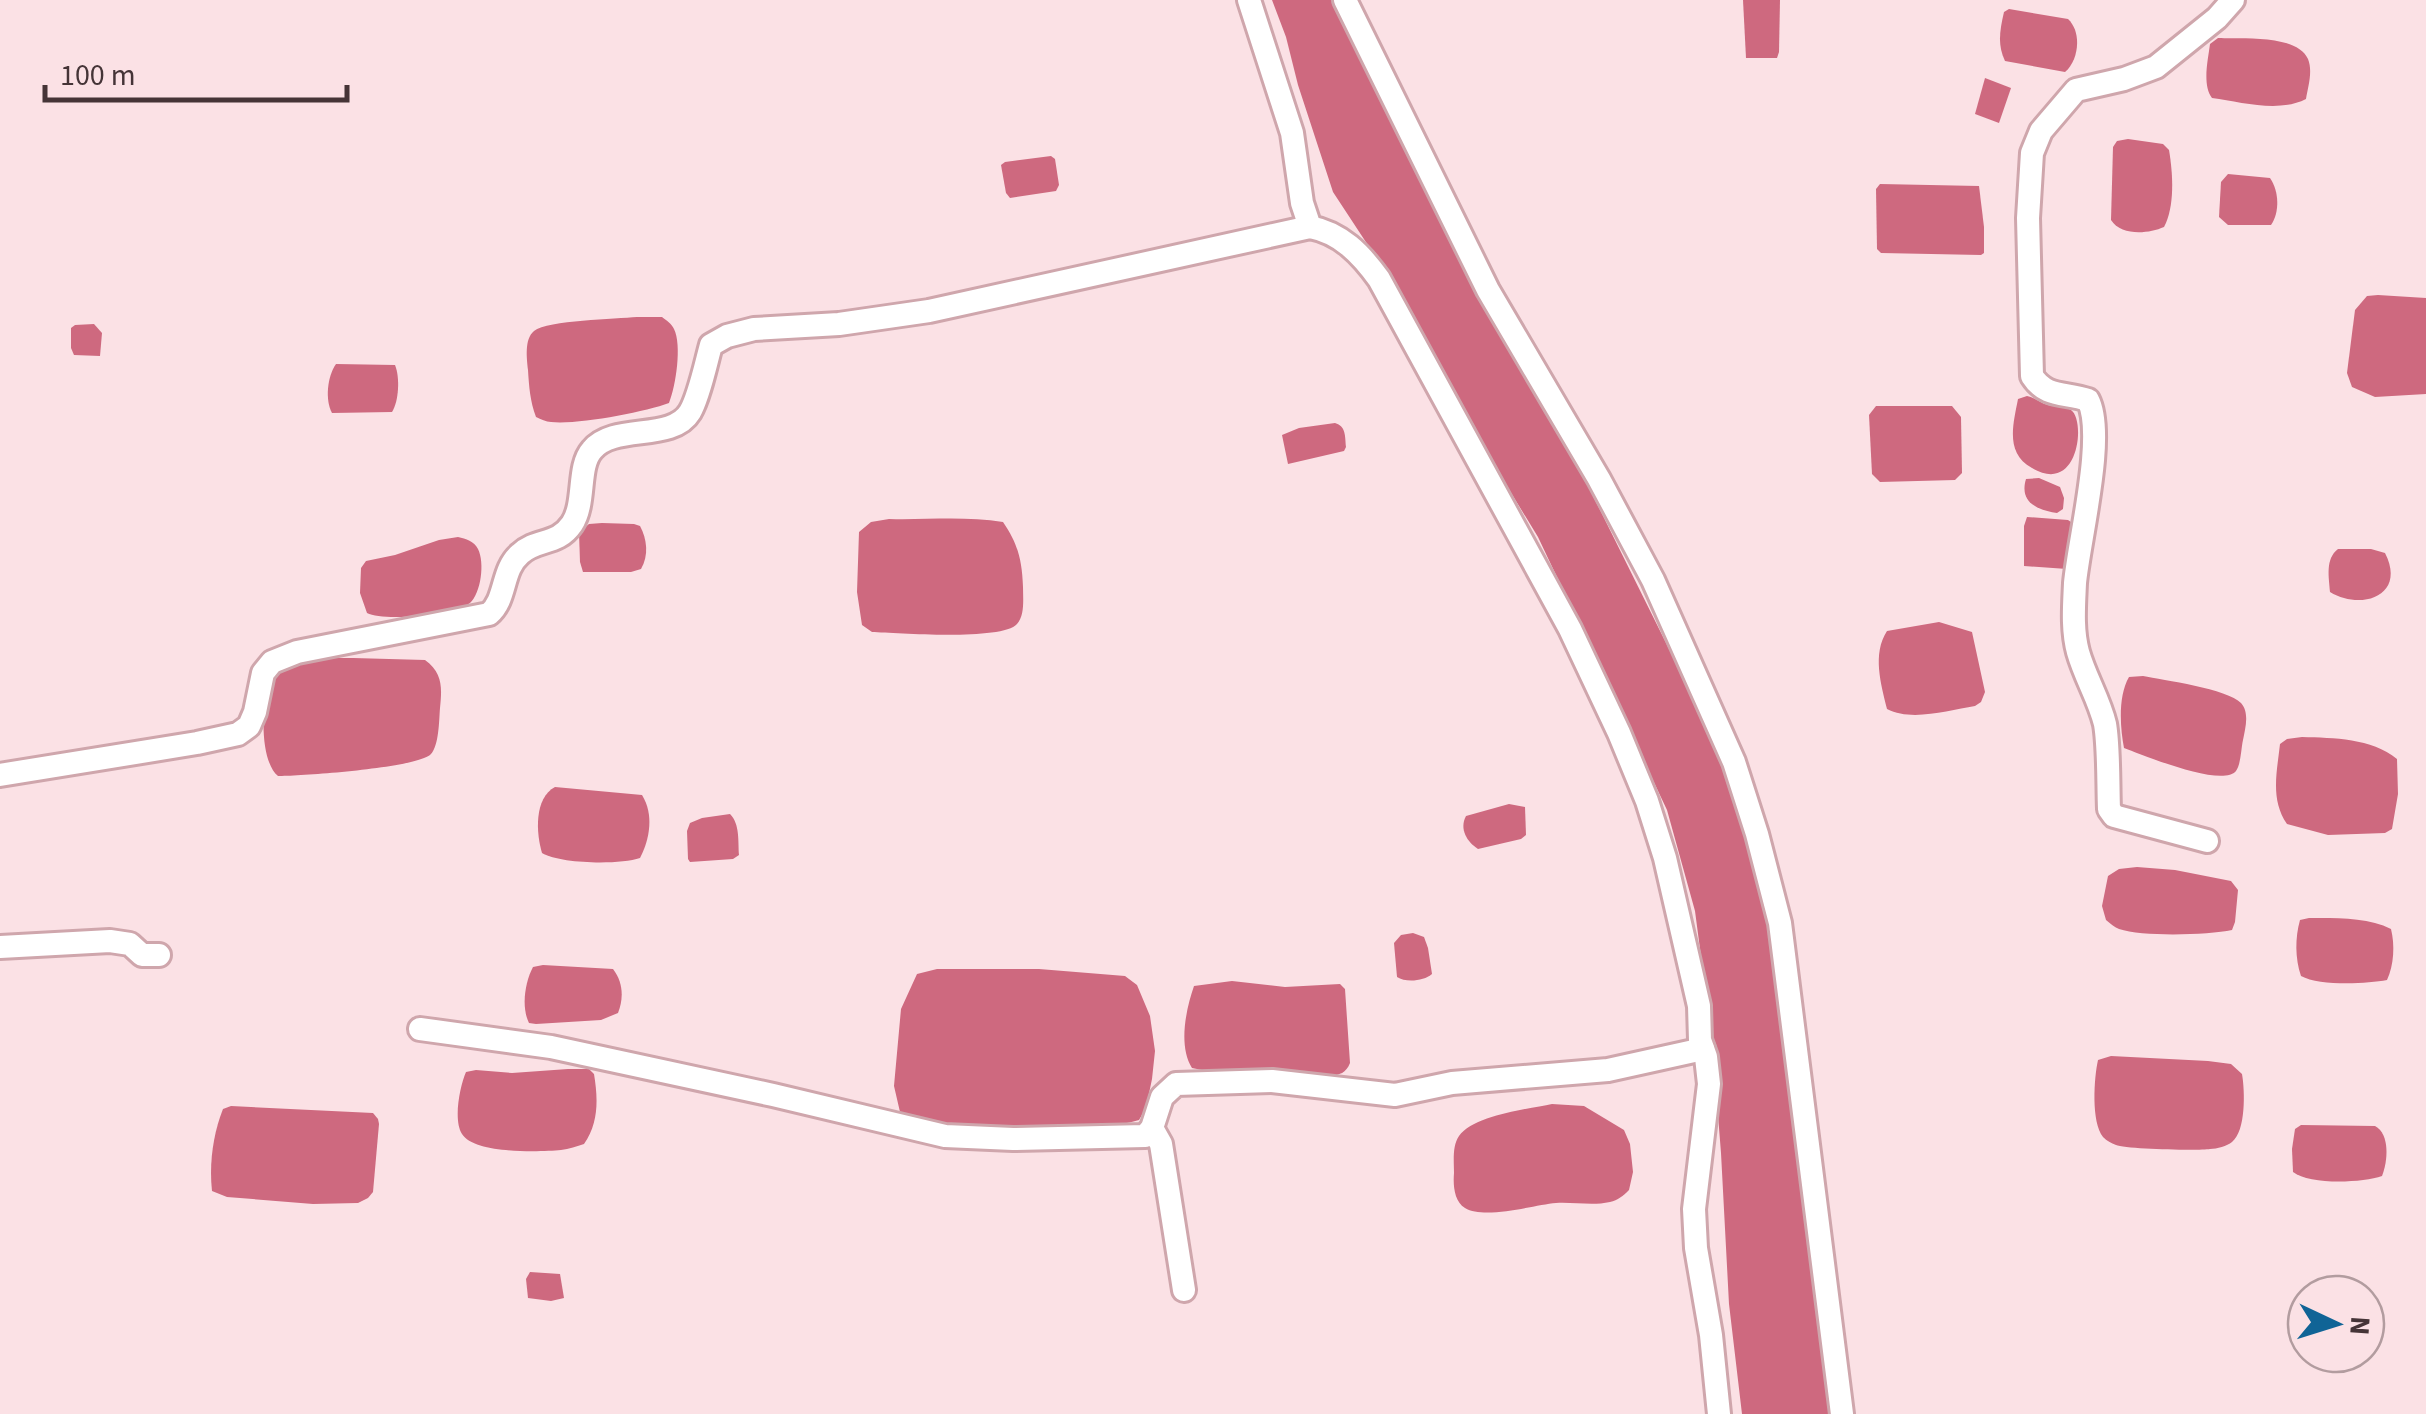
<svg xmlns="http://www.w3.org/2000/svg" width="2426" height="1414" viewBox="0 0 2426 1414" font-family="'Source Sans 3',sans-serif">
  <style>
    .water { fill: #ce697f }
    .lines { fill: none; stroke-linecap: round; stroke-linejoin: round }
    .minor-casing { stroke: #cfa6ac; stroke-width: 28 }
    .minor { stroke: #fff; stroke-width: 22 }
  </style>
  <rect width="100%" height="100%" fill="#fbe1e5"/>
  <g class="water">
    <path d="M 1272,0 L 1347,0 L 1740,792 L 1790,994 L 1833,1414 L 1742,1414 L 1729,1304 L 1721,1153 L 1712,1040 L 1695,911 L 1667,810 L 1538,537 L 1497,470 L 1402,297 L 1333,192 L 1298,85 L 1286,37 Z"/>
    <path d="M 1743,0 L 1780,0 L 1779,52 L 1777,58 L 1746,58 Z"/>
    <path d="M 2009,9 L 2068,19 C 2082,32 2079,60 2065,72 L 2005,61 C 1997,44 2000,30 2004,12 Z"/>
    <path d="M 2218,38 C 2241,39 2297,34 2308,59 C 2313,71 2308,87 2306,99 C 2279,113 2241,102 2212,98 C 2202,85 2208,60 2210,44 Z"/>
    <path d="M 1985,78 L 2011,88 L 1999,123 L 1975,114 Z"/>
    <path d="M 2128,139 L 2163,144 L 2169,150 C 2173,174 2175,206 2164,227 C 2148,234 2121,236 2111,220 L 2113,147 L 2117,141 Z"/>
    <path d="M 1051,156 L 1055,159 L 1059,185 L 1056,191 L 1010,198 L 1006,193 L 1001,165 L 1005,162 Z"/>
    <path d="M 2228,174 L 2270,178 C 2279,191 2280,212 2271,225 L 2228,225 L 2219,217 L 2221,182 Z"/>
    <path d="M 1880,184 L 1979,186 L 1984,227 L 1984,253 L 1981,255 L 1881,253 L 1877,249 L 1876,189 Z"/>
    <path d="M 2378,295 L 2426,298 L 2426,394 L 2375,397 L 2352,387 L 2347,373 L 2355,310 L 2367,296 Z"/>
    <path d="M 637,317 L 662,317 C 666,320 672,324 674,329 C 682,345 676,386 669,403 C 645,412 577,425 551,422 C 546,422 541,419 536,417 C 530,401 529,386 528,370 C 527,359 524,339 534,331 C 548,320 616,319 637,317 Z"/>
    <path d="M 94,324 L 102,333 L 100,356 L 74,355 L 71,348 L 71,328 L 75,325 Z"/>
    <path d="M 336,364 L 395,365 C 400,377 399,401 392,412 L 332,413 C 325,400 327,377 336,364 Z"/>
    <path d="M 2027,396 C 2036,398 2040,403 2048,405 C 2055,407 2065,406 2071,410 C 2086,420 2079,496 2032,468 C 2005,453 2013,425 2018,399 Z"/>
    <path d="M 1876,406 L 1952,406 L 1961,417 L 1962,473 L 1955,480 L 1880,482 L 1872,474 L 1869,415 Z"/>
    <path d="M 1335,423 C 1346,426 1345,436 1346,447 L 1344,451 L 1288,464 L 1282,435 L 1299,428 Z"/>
    <path d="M 2039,478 L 2060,487 L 2064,498 L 2063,509 L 2057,513 C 2037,510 2019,502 2026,479 Z"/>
    <path d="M 2027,517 L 2068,520 L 2071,522 L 2067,569 L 2024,566 L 2024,526 Z"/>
    <path d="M 889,519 C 926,520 966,516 1003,522 C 1018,544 1022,560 1023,587 C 1023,599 1025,615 1017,624 C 1002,641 897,633 872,632 L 862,625 L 857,592 L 859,532 L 871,522 Z"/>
    <path d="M 602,523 L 634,524 L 640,526 C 647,539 649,555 641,569 L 631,572 L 583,572 L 580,562 L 579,532 L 589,524 Z"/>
    <path d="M 458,537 C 466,539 474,541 478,549 C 485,563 481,593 470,603 C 454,615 384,622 367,613 L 360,593 L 361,568 L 366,561 L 395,555 L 439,540 Z"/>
    <path d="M 2338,549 L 2371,549 L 2385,553 C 2407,596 2361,611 2330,592 C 2329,577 2325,559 2338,549 Z"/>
    <path d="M 1939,622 L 1972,632 L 1985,692 L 1981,702 L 1975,706 C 1949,710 1912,722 1887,709 C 1881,684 1872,654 1887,631 Z"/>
    <path d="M 353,658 L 425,660 C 443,673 442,688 440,708 C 439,721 439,745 431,754 C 418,768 301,776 278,776 C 258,760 260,690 276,671 C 288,656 334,658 353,658 Z"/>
    <path d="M 2143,676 C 2163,680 2228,689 2241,703 C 2250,713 2245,729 2243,740 C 2241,749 2241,764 2236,771 C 2222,788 2143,755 2124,748 C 2120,727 2118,696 2129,677 Z"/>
    <path d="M 2302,737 C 2334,738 2371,738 2397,759 L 2398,794 L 2392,829 L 2385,833 L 2328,835 L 2287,824 C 2270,799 2277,772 2280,744 L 2287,739 Z"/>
    <path d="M 555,787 L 642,795 C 654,814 650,839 640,858 C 619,865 561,864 542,853 C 536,833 534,798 555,787 Z"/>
    <path d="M 1509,804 L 1525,807 L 1526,835 L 1521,839 L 1478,849 C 1467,842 1459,829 1466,816 Z"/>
    <path d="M 730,814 C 740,824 738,841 739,855 L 733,859 L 690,862 L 688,859 L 687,831 L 690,823 L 702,818 Z"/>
    <path d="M 2137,867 L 2175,870 L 2231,881 L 2238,890 L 2235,922 L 2232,930 C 2208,935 2143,937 2119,929 C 2114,927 2110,923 2106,920 L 2102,906 L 2108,876 L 2119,869 Z"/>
    <path d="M 2309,918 C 2335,918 2368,917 2391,929 C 2395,945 2394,965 2387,980 C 2366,984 2319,986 2301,976 C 2295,958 2295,938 2300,920 Z"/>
    <path d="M 1413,933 L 1424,937 L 1428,948 L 1432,974 C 1424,981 1406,983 1397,977 L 1394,943 L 1401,935 Z"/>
    <path d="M 543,965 L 613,969 C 623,982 624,998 618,1013 L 601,1020 L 536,1024 L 529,1023 C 521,1007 525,982 533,967 Z"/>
    <path d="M 937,969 L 1039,969 L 1125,976 L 1137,985 L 1150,1016 L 1155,1051 L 1152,1079 L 1146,1108 L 1139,1120 C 1117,1127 1092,1126 1069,1127 C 1029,1128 985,1131 945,1126 C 929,1124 914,1119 900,1112 L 894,1086 L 901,1009 L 917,974 Z"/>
    <path d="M 1232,981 L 1285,987 L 1340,984 L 1345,989 L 1350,1063 C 1346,1073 1340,1075 1329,1076 L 1207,1071 L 1192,1068 C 1178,1046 1186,1009 1194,986 Z"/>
    <path d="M 2111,1056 L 2208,1061 L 2231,1064 L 2242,1074 C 2245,1091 2246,1131 2232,1142 C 2227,1146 2217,1149 2210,1149 C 2198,1151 2125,1149 2116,1145 C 2111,1143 2107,1141 2103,1137 C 2091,1122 2094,1078 2098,1060 Z"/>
    <path d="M 568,1069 L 589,1069 L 594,1074 C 598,1098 599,1123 584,1144 C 577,1146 569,1149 561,1150 C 539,1152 474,1154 462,1134 C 453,1120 460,1086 466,1072 L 476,1070 L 512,1073 Z"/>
    <path d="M 1552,1104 L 1584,1106 L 1624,1130 L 1630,1144 L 1633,1172 L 1629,1190 C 1623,1196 1618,1200 1610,1202 C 1593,1206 1574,1202 1556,1203 C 1533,1205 1485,1220 1465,1208 C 1454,1201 1453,1185 1454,1173 C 1454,1162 1452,1146 1459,1136 C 1474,1115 1528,1109 1552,1104 Z"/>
    <path d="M 231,1106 L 373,1113 L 378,1119 L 379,1124 L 373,1192 L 368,1198 L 358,1203 L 313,1204 L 227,1197 L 212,1191 C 209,1164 213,1134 223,1109 Z"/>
    <path d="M 2301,1125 L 2375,1126 C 2390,1134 2388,1161 2382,1176 C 2362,1183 2309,1185 2293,1172 L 2292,1149 L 2295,1129 Z"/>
    <path d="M 530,1272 L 560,1274 L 564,1298 L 551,1301 L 528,1298 L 526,1279 Z"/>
  </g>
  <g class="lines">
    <g class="minor-casing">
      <g id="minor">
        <path d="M 1249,0 L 1292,133 L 1302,203 L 1310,227 C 1341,233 1361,254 1379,279 L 1570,629 L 1619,733 L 1647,801 L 1665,858 L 1699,1006 L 1700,1040 L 1706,1057 L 1709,1084 L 1694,1209 L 1696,1248 L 1711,1335 L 1719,1414"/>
        <path d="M 1345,0 L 1488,290 L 1599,479 L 1653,580 L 1734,762 L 1757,834 L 1780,923 L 1842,1414"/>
        <path d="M 0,775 L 197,743 L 238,734 L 249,726 L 255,712 L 263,673 L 272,662 L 297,652 L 489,614 C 507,599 501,570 520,554 C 537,538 557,546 572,524 C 586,503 577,467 592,450 C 614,423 672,442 690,412 C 699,397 706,363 711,345 L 727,336 L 754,329 L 839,324 L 929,311 L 1310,227"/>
        <path d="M 2207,841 L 2114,816 L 2109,809 C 2108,785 2109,747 2105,724 C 2099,699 2085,677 2078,652 C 2072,630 2074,606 2075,583 C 2079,540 2106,435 2088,400 C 2065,392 2046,398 2032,376 L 2028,218 L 2032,153 L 2041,131 L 2076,90 L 2124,79 L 2156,67 L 2217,18 L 2233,0"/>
        <path d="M 0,947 L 110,941 L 130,944 L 142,955 L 159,955"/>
        <path d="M 420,1029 L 551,1047 L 773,1095 L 945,1136 L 1013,1139 L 1145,1136 L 1152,1128 L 1162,1097 L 1176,1084 L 1272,1081 L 1395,1095 L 1452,1083 L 1608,1070 L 1703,1049"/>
        <path d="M 1152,1128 L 1161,1144 L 1184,1290"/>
      </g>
    </g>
    <use href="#minor" class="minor"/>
  </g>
  <g transform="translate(2336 1324) rotate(94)"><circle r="48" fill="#fbe1e5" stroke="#b29c9f" stroke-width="2.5"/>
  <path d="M0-8L18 38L0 25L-18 38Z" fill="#106496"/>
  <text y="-15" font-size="28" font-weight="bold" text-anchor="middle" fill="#453437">N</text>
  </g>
  <path d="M45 85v15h302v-15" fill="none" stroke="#453437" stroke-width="5"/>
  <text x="60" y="85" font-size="30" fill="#453437" stroke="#fbe1e5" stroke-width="8" paint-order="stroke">100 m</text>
</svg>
